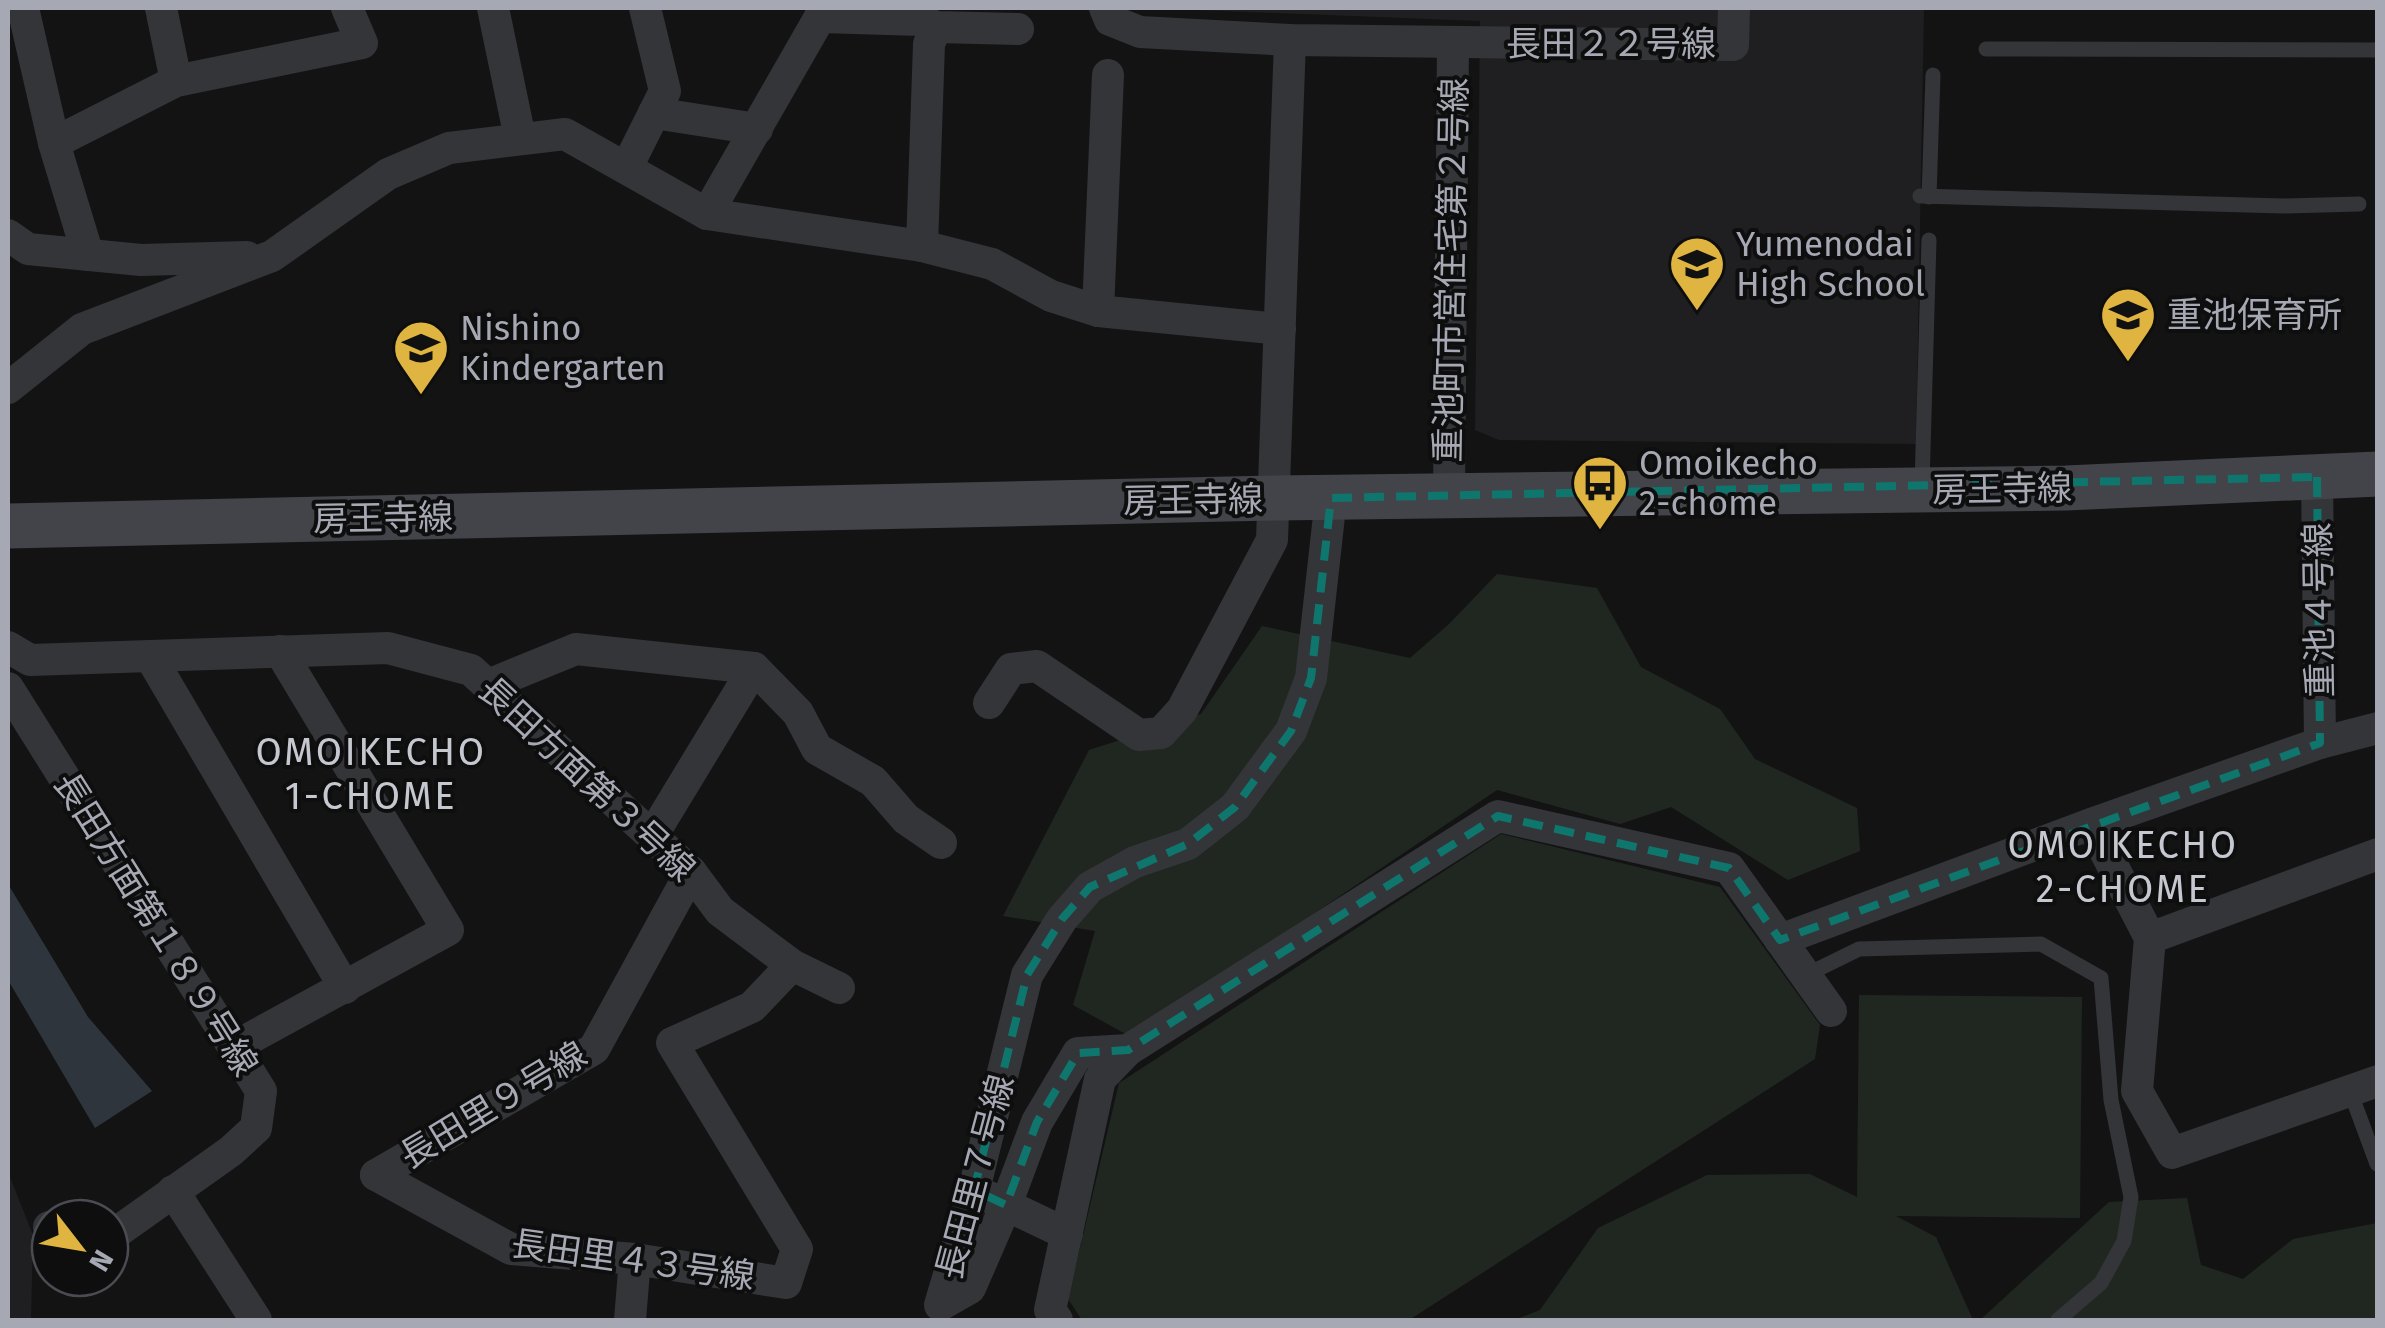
<svg xmlns="http://www.w3.org/2000/svg" width="2385" height="1328" viewBox="0 0 2385 1328" font-family="'Fira Sans','Noto Sans JP',sans-serif">
  <style>
    .built { fill: #1f1f21 }
    .green { fill: #202721 }
    .water { fill: #2e353c }
    .lines { fill: none; stroke-linecap: round; stroke-linejoin: round }
    .lane { stroke: #343539; stroke-width: 15 }
    .street { stroke: #343539; stroke-width: 32 }
    .secondary { stroke: #434449; stroke-width: 45 }
    .marked { fill: none; stroke: #0f766e; stroke-width: 8; stroke-dasharray: 20 12; stroke-linejoin: round }
    .labels { text-anchor: middle; dominant-baseline: central; stroke-width: 8; stroke-linejoin: round; paint-order: stroke }
    .street-label { font-size: 35px; fill: #a6a9b4; stroke: #0e0e0f }
    .poi-label { font-size: 35px; fill: #a6a9b4; stroke: #0e0e0f; text-anchor: start }
    .neighbourhood-label { font-size: 38px; letter-spacing: 2.5px; fill: #c6c8d0; stroke: #0e0e0f }
  </style>
  <rect width="100%" height="100%" fill="#131314"/>
  <g class="built">
    <path d="M 1147,8 L 1924,8 L 1916,444 L 1499,440 L 1475,430 L 1480,21 Z"/>
    <path d="M 8,1172 L 33,1235 L 31,1320 L 8,1320 Z"/>
  </g>
  <g class="green">
    <path d="M 1497,574 L 1597,588 L 1641,667 L 1720,709 L 1755,759 L 1857,808 L 1860,851 L 1788,880 L 1671,807 L 1620,824 L 1497,790 L 1131,1037 L 1073,1005 L 1095,931 L 1003,916 L 1089,750 L 1201,714 L 1262,626 L 1410,658 L 1449,624 Z"/>
    <path d="M 1501,834 L 1720,887 L 1820,1025 L 1815,1059 L 1409,1320 L 1082,1320 L 1068,1299 L 1119,1083 Z"/>
    <path d="M 1859,995 L 2082,997 L 2080,1218 L 1896,1216 L 1936,1237 L 1973,1320 L 1514,1320 L 1540,1310 L 1598,1228 L 1707,1175 L 1810,1174 L 1857,1197 Z"/>
    <path d="M 2187,1198 L 2201,1265 L 2243,1279 L 2293,1239 L 2377,1223 L 2377,1320 L 1980,1320 L 2109,1202 Z"/>
  </g>
  <path class="water" d="M 8,884 L 88,1017 L 152,1091 L 95,1128 L 8,980 Z"/>
  <g class="lines">
    <g class="lane">
      <path d="M 1986,49 L 2378,50"/>
      <path d="M 1920,196 L 2283,206 L 2359,204"/>
      <path d="M 1929,197 L 1933,75"/>
      <path d="M 1922,485 L 1929,240"/>
      <path d="M 1806,975 L 1859,949 L 2041,944 L 2101,978 L 2111,1100 L 2131,1197 L 2124,1241 L 2101,1283 L 2058,1320"/>
      <path d="M 2350,1091 L 2377,1164"/>
    </g>
    <g class="street">
      <path d="M 23,8 L 54,143 L 88,255"/>
      <path d="M 161,8 L 176,81"/>
      <path d="M 493,8 L 520,138"/>
      <path d="M 1105,8 L 1110,20 L 1140,32 L 1290,40 L 1733,45 L 1734,8"/>
      <path d="M 820,17 L 921,20 L 936,27 L 1018,29"/>
      <path d="M 654,113 L 757,129"/>
      <path d="M 54,143 L 176,81 L 362,43 L 347,8"/>
      <path d="M 627,167 L 665,91 L 645,8"/>
      <path d="M 707,214 L 820,17 L 822,8"/>
      <path d="M 8,235 L 28,249 L 141,260 L 247,257"/>
      <path d="M 922,246 L 929,44 L 936,27"/>
      <path d="M 1098,311 L 1108,75"/>
      <path d="M 8,388 L 82,329 L 272,256 L 388,174 L 449,148 L 565,134 L 707,214 L 922,246 L 992,264 L 1051,296 L 1098,311 L 1280,329"/>
      <path d="M 2317,477 L 2320,743"/>
      <path d="M 1449,497 L 1453,43"/>
      <path d="M 1331,498 L 1311,678 L 1291,731 L 1235,807 L 1188,844 L 1135,862 L 1090,887 L 1062,919 L 1027,975 L 974,1190 L 940,1305 L 970,1288 L 1006,1205 L 1037,1122 L 1078,1053 L 1128,1050 L 1498,816 L 1729,868 L 1831,1011"/>
      <path d="M 8,647 L 30,660 L 388,648 L 471,670 L 691,872 L 720,911 L 792,965 L 839,988"/>
      <path d="M 150,656 L 345,988"/>
      <path d="M 754,668 L 798,713 L 817,749 L 873,781 L 906,819 L 941,843"/>
      <path d="M 488,685 L 576,649 L 754,668 L 652,836"/>
      <path d="M 8,688 L 261,1091 L 256,1128 L 231,1151 L 110,1237"/>
      <path d="M 989,703 L 1011,669 L 1037,666 L 1139,735 L 1161,733 L 1182,710 L 1272,540 L 1290,40"/>
      <path d="M 2091,824 L 2150,938 L 2378,854"/>
      <path d="M 2150,938 L 2137,1091 L 2172,1153 L 2378,1081"/>
      <path d="M 1780,940 L 2091,824 L 2320,743 L 2378,728"/>
      <path d="M 234,1047 L 448,930 L 280,651"/>
      <path d="M 376,1175 L 511,1249 L 635,1259 L 786,1283 L 797,1249 L 672,1043 L 752,1007 L 792,965"/>
      <path d="M 376,1175 L 594,1049 L 691,872"/>
      <path d="M 173,1191 L 256,1320"/>
      <path d="M 989,1197 L 1067,1234"/>
      <path d="M 49,1227 L 50,1227"/>
      <path d="M 630,1320 L 635,1259"/>
      <path d="M 1057,1320 L 1050,1310 L 1100,1079 L 1128,1050"/>
    </g>
    <path class="secondary" d="M 8,526 L 1276,498 L 2066,488 L 2378,474"/>
  </g>
  <path class="marked" d="M 2317,477 L 2320,743 L 1780,940 L 1729,868 L 1498,816 L 1128,1050 L 1078,1053 L 1037,1122 L 1006,1205 L 974,1190 L 1027,975 L 1062,919 L 1090,887 L 1188,844 L 1235,807 L 1291,731 L 1311,678 L 1331,498 Z"/>
  <defs>
    <g id="school-pin" transform="scale(2.875)"><path d="M0 17L-7.5 6A9.5 9.5 0 1 1 7.5 6Z" fill="#e0b440" stroke="#0e0e0f"/><path d="M0-5L7-2L0 1L-7-2ZM-4 1L0 2.5L4 1V4Q0 6-4 4Z" fill="#111"/></g>
    <g id="bus-pin" transform="scale(2.875)"><path d="M0 17L-7.5 6A9.5 9.5 0 1 1 7.5 6Z" fill="#e0b440" stroke="#0e0e0f"/><path d="M-5-6H5V4H4V6H2V4H-2V6H-4V4H-5ZM-3.5-4V0h7V-4ZM-3.5 1.2v1.5H-2V1.2ZM2 1.2v1.5H3.5V1.2Z" fill="#111"/></g>
  </defs>
  <g fill-rule="evenodd">
    <use href="#school-pin" x="1697" y="264"/>
    <use href="#school-pin" x="2128" y="315"/>
    <use href="#school-pin" x="421" y="348"/>
    <use href="#bus-pin" x="1600" y="483"/>
  </g>
  <g class="labels">
    <g class="street-label">
      <text x="1611" y="44">長田２２号線</text>
      <text transform="translate(1451 270) rotate(-89)">重池町市営住宅第２号線</text>
      <text transform="translate(2002 489) rotate(-1)">房王寺線</text>
      <text transform="translate(1193 500) rotate(-1)">房王寺線</text>
      <text transform="translate(383 518) rotate(-1)">房王寺線</text>
      <text transform="translate(2319 610) rotate(-91)">重池４号線</text>
      <text transform="translate(587 779) rotate(43)">長田方面第３号線</text>
      <text transform="translate(156 924) rotate(58)">長田方面第１８９号線</text>
      <text transform="translate(493 1105) rotate(-31)">長田里９号線</text>
      <text transform="translate(975 1177) rotate(-75)">長田里７号線</text>
      <text transform="translate(633 1260) rotate(8)">長田里４３号線</text>
    </g>
    <g class="poi-label">
      <text x="1736" y="244">Yumenodai<tspan x="1736" dy="40">High School</tspan></text>
      <text x="2167" y="315">重池保育所</text>
      <text x="460" y="328">Nishino<tspan x="460" dy="40">Kindergarten</tspan></text>
      <text x="1639" y="463">Omoikecho<tspan x="1639" dy="40">2-chome</tspan></text>
    </g>
    <g class="neighbourhood-label">
      <text x="371" y="752">OMOIKECHO<tspan x="371" dy="44">1-CHOME</tspan></text>
      <text x="2123" y="845">OMOIKECHO<tspan x="2123" dy="44">2-CHOME</tspan></text>
    </g>
  </g>
  <rect width="2385" height="1328" fill="none" stroke="#a6a9b4" stroke-width="20"/>
  <g transform="translate(80 1248) rotate(121)"><circle r="48" fill="#0e0e0f" stroke="#4b4c51" stroke-width="2.5"/>
  <path d="M0-8L18 38L0 25L-18 38Z" fill="#e0b440"/>
  <text y="-15" font-size="28" font-weight="bold" text-anchor="middle" fill="#a6a9b4">N</text>
  </g>
</svg>
